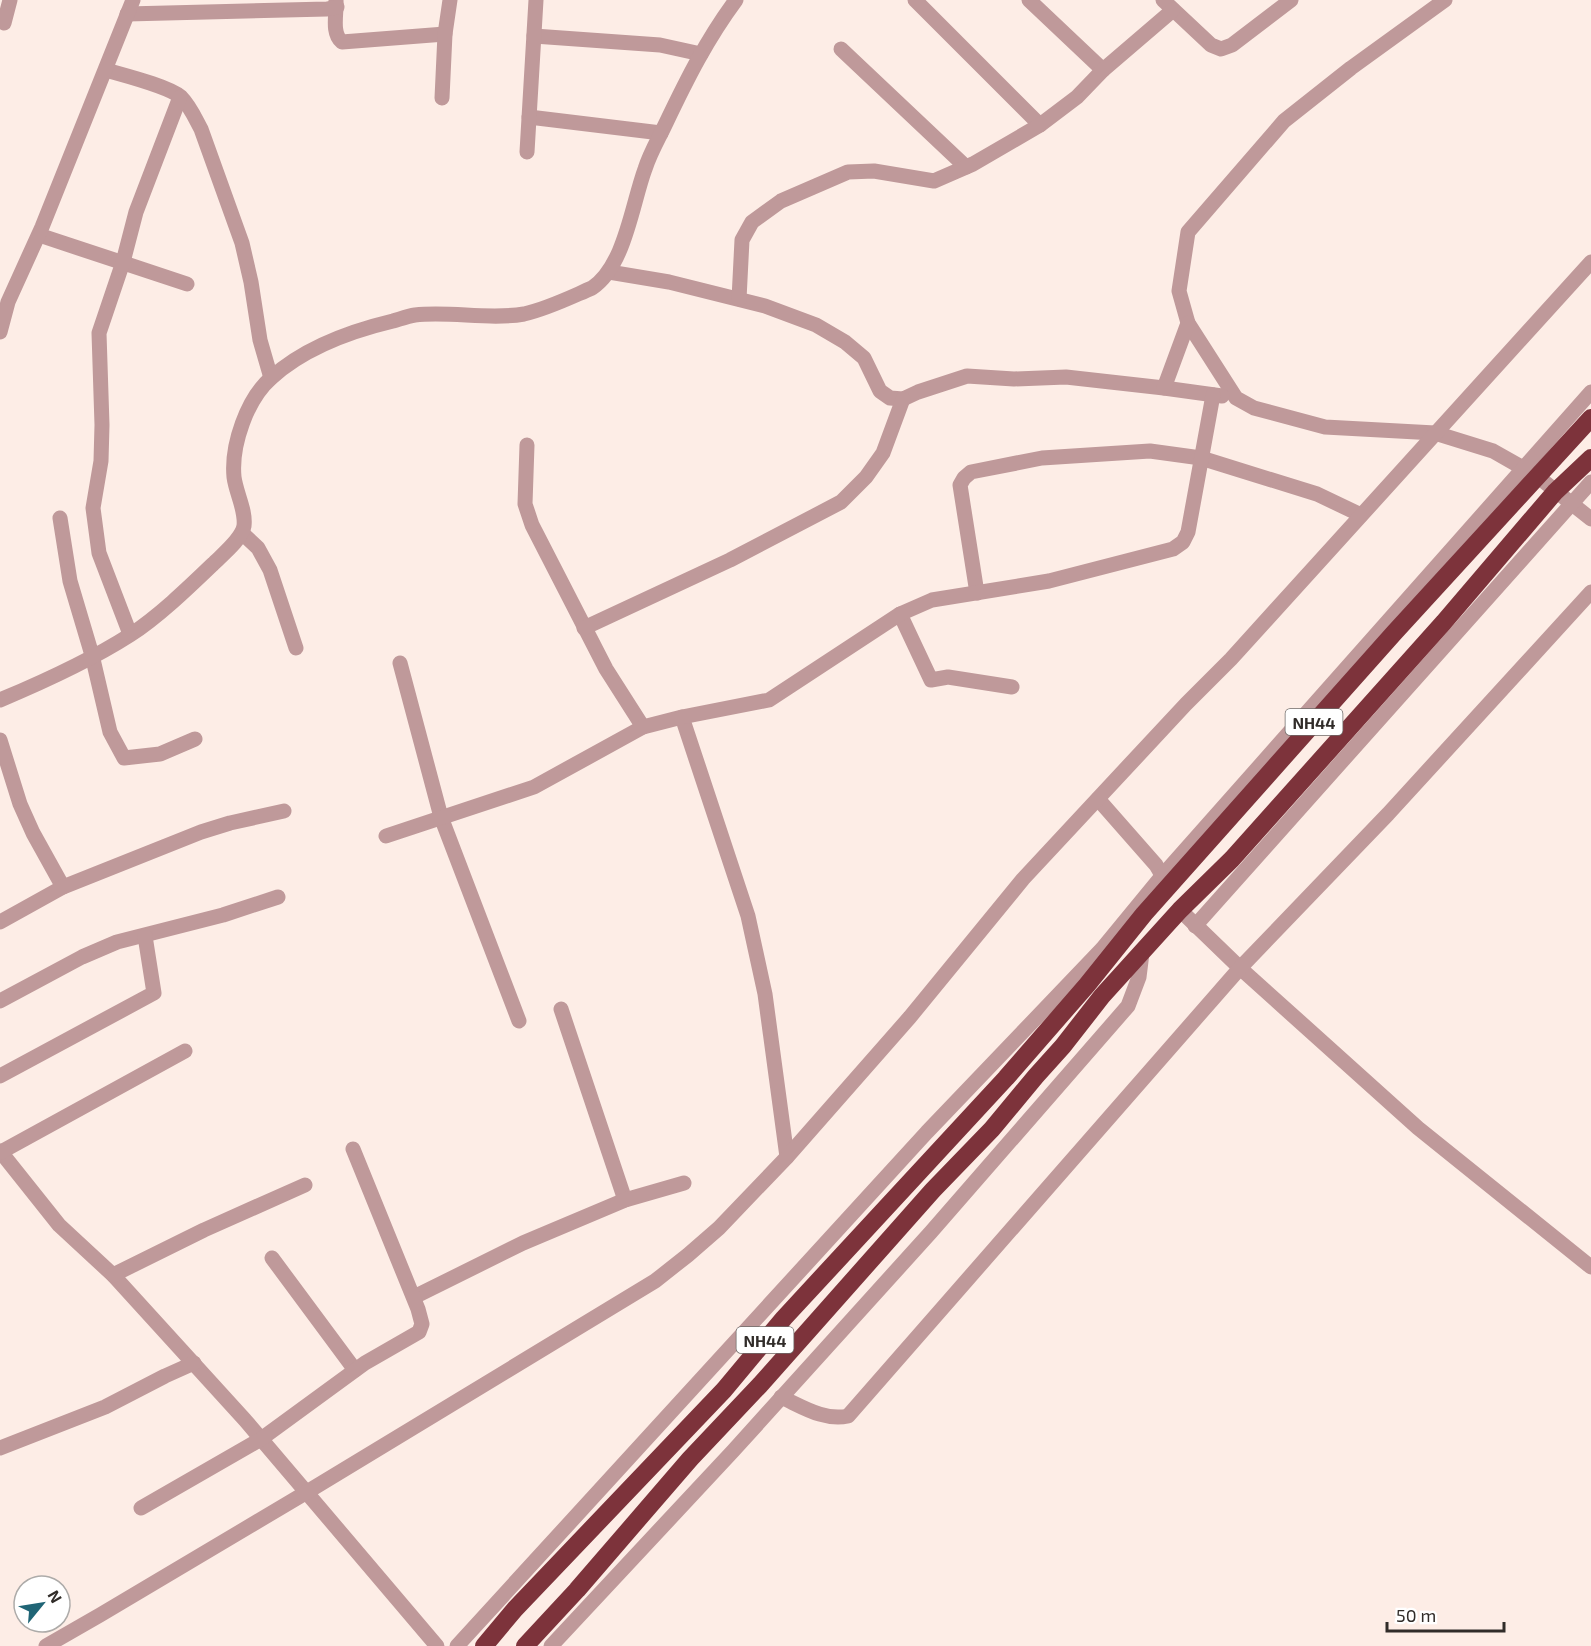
<svg xmlns="http://www.w3.org/2000/svg" width="1591" height="1646" viewBox="0 0 1591 1646" font-family="'Exo 2',sans-serif">
  <style>
    .lines { fill: none; stroke-linecap: round; stroke-linejoin: round }
    .minor { stroke: #bf999a; stroke-width: 15 }
    .highway { stroke: #7d333b; stroke-width: 18 }
    .labels { text-anchor: middle; dominant-baseline: central; stroke-width: 6; stroke-linejoin: round; paint-order: stroke }
    .shield { fill: #fff; stroke: #6f6b69; stroke-width: 1.5 }
    .shield-label { font-size: 16px; font-weight: bold; fill: #312c29 }
  </style>
  <rect width="100%" height="100%" fill="#fdede6"/>
  <g class="lines">
    <g class="minor">
      <path d="M 336,0 C 337,13 331,33 342,42 L 445,34"/>
      <path d="M 915,0 L 1040,125"/>
      <path d="M 1029,0 L 1103,70"/>
      <path d="M 1163,0 L 1211,45 L 1221,49 L 1232,45 L 1291,0"/>
      <path d="M 1445,0 L 1351,68 L 1284,121 L 1188,232 L 1179,291 L 1188,323 L 1236,398 L 1254,408 L 1325,427 L 1435,433 L 1493,451 L 1537,476 L 1591,519"/>
      <path d="M 127,14 L 327,9 L 337,7"/>
      <path d="M 4,23 L 10,0"/>
      <path d="M 534,36 L 660,45 L 701,54"/>
      <path d="M 841,49 L 966,167"/>
      <path d="M 106,70 C 123,75 168,86 181,97 C 190,106 195,118 201,129 L 242,243 L 251,282 L 260,340 L 271,378"/>
      <path d="M 442,98 L 445,34 L 450,0"/>
      <path d="M 529,117 L 661,133"/>
      <path d="M 527,152 L 536,0"/>
      <path d="M 39,235 L 187,284"/>
      <path d="M 609,272 L 669,282 L 765,306 L 816,325 L 845,342 L 864,358 L 880,391 L 890,398 L 903,399 L 918,392 L 967,376 L 1014,379 L 1066,377 L 1164,388 L 1222,396"/>
      <path d="M 739,299 L 742,240 L 752,222 L 781,201 L 848,172 L 874,171 L 934,181 L 973,164 L 1040,125 L 1077,97 L 1103,70 L 1173,10"/>
      <path d="M 0,332 L 8,302 L 42,227 L 133,0"/>
      <path d="M 1164,388 L 1188,323"/>
      <path d="M 527,445 L 525,504 L 532,525 L 606,669 L 643,727"/>
      <path d="M 60,518 L 70,581 L 92,655 L 110,732 L 124,758 L 160,754 L 195,739"/>
      <path d="M 242,533 L 258,548 L 270,570 L 296,648"/>
      <path d="M 977,593 L 960,485 L 964,478 L 971,472 L 1042,458 L 1150,451 L 1201,458 L 1317,494 L 1361,515"/>
      <path d="M 900,614 L 931,680 L 948,677 L 1012,687"/>
      <path d="M 584,628 L 730,560 L 841,502 L 866,477 L 883,453 L 903,399"/>
      <path d="M 130,634 L 99,553 L 93,508 L 101,461 L 102,425 L 99,333 L 123,262 L 136,212 L 180,97"/>
      <path d="M 400,663 L 441,817 L 519,1021"/>
      <path d="M 0,700 C 43,682 91,660 130,635 C 159,616 188,588 213,564 C 222,555 242,539 244,526 C 246,510 236,493 234,477 C 231,445 247,399 271,378 C 304,348 351,331 393,321 C 400,319 408,316 415,315 C 450,311 490,320 524,314 C 547,309 571,297 592,288 C 625,266 632,204 645,169 C 650,153 659,138 666,123 C 687,79 707,39 736,0"/>
      <path d="M 682,717 L 748,916 L 765,994 L 787,1157"/>
      <path d="M 0,740 L 20,804 L 33,833 L 63,887"/>
      <path d="M 1098,799 L 1156,865 L 1166,882"/>
      <path d="M 386,836 L 534,787 L 643,727 L 682,717 L 769,700 L 900,614 L 932,600 L 1049,581 L 1173,549 L 1183,542 L 1188,532 L 1213,395"/>
      <path d="M 1180,910 L 1240,968 L 1418,1128 L 1591,1267"/>
      <path d="M 0,922 L 63,887 L 201,832 L 230,823 L 284,811"/>
      <path d="M 1195,926 L 1591,482"/>
      <path d="M 0,1001 L 82,957 L 117,942 L 223,915 L 278,897"/>
      <path d="M 561,1009 L 625,1200"/>
      <path d="M 0,1076 L 154,993 L 145,936"/>
      <path d="M 0,1151 L 59,1225 L 113,1275 L 245,1420 L 437,1646"/>
      <path d="M 1,1152 L 185,1051"/>
      <path d="M 272,1258 L 355,1370"/>
      <path d="M 113,1275 L 204,1230 L 305,1185"/>
      <path d="M 414,1297 L 523,1243 L 625,1200 L 684,1183"/>
      <path d="M 781,1397 C 803,1407 824,1421 848,1416 L 1240,968 L 1388,814 L 1591,592"/>
      <path d="M 0,1448 L 105,1407 L 165,1376 L 194,1363"/>
      <path d="M 141,1508 L 261,1439 L 365,1363 L 419,1332 L 422,1324 L 418,1309 L 353,1149"/>
      <path d="M 46,1646 L 100,1615 L 307,1492 L 655,1281 L 688,1255 L 719,1228 L 787,1157 L 910,1017 L 1023,879 L 1186,704 L 1231,659 L 1591,262"/>
      <path d="M 457,1646 L 927,1132 L 1102,949 L 1162,876 L 1591,392"/>
      <path d="M 551,1646 L 733,1451 L 931,1232 L 1128,1006 L 1139,977 L 1142,953"/>
    </g>
    <g class="highway">
      <path d="M 484,1646 L 515,1609 L 724,1390 L 784,1318 L 1006,1078 L 1087,985 L 1144,914 L 1394,633 L 1591,418"/>
      <path d="M 525,1646 L 577,1590 L 690,1459 L 760,1385 L 933,1190 L 992,1129 L 1036,1076 L 1063,1046 L 1102,996 L 1180,910 L 1232,859 L 1444,622 L 1555,492 L 1591,458"/>
    </g>
  </g>
  <g class="labels">
    <g class="shield">
      <rect x="1285.5" y="709" width="57" height="26" rx="4.5"/>
      <rect x="736.5" y="1327" width="57" height="26" rx="4.5"/>
    </g>
    <g class="shield-label">
      <text x="1314" y="722">NH44</text>
      <text x="765" y="1340">NH44</text>
    </g>
  </g>
  <g transform="translate(42 1604) rotate(60)"><circle r="28" fill="#ffffff" stroke="#adaba9" stroke-width="1.5"/>
  <path d="M0-4.5L10 22L0 15L-10 22Z" fill="#206576"/>
  <text y="-9" font-size="16" font-weight="bold" text-anchor="middle" fill="#312c29">N</text>
  </g>
  <path d="M1387 1622v9h117v-9" fill="none" stroke="#312c29" stroke-width="3"/>
  <text x="1396" y="1622" font-size="18" fill="#312c29" stroke="#ffffff" stroke-width="4.5" paint-order="stroke">50 m</text>
</svg>
